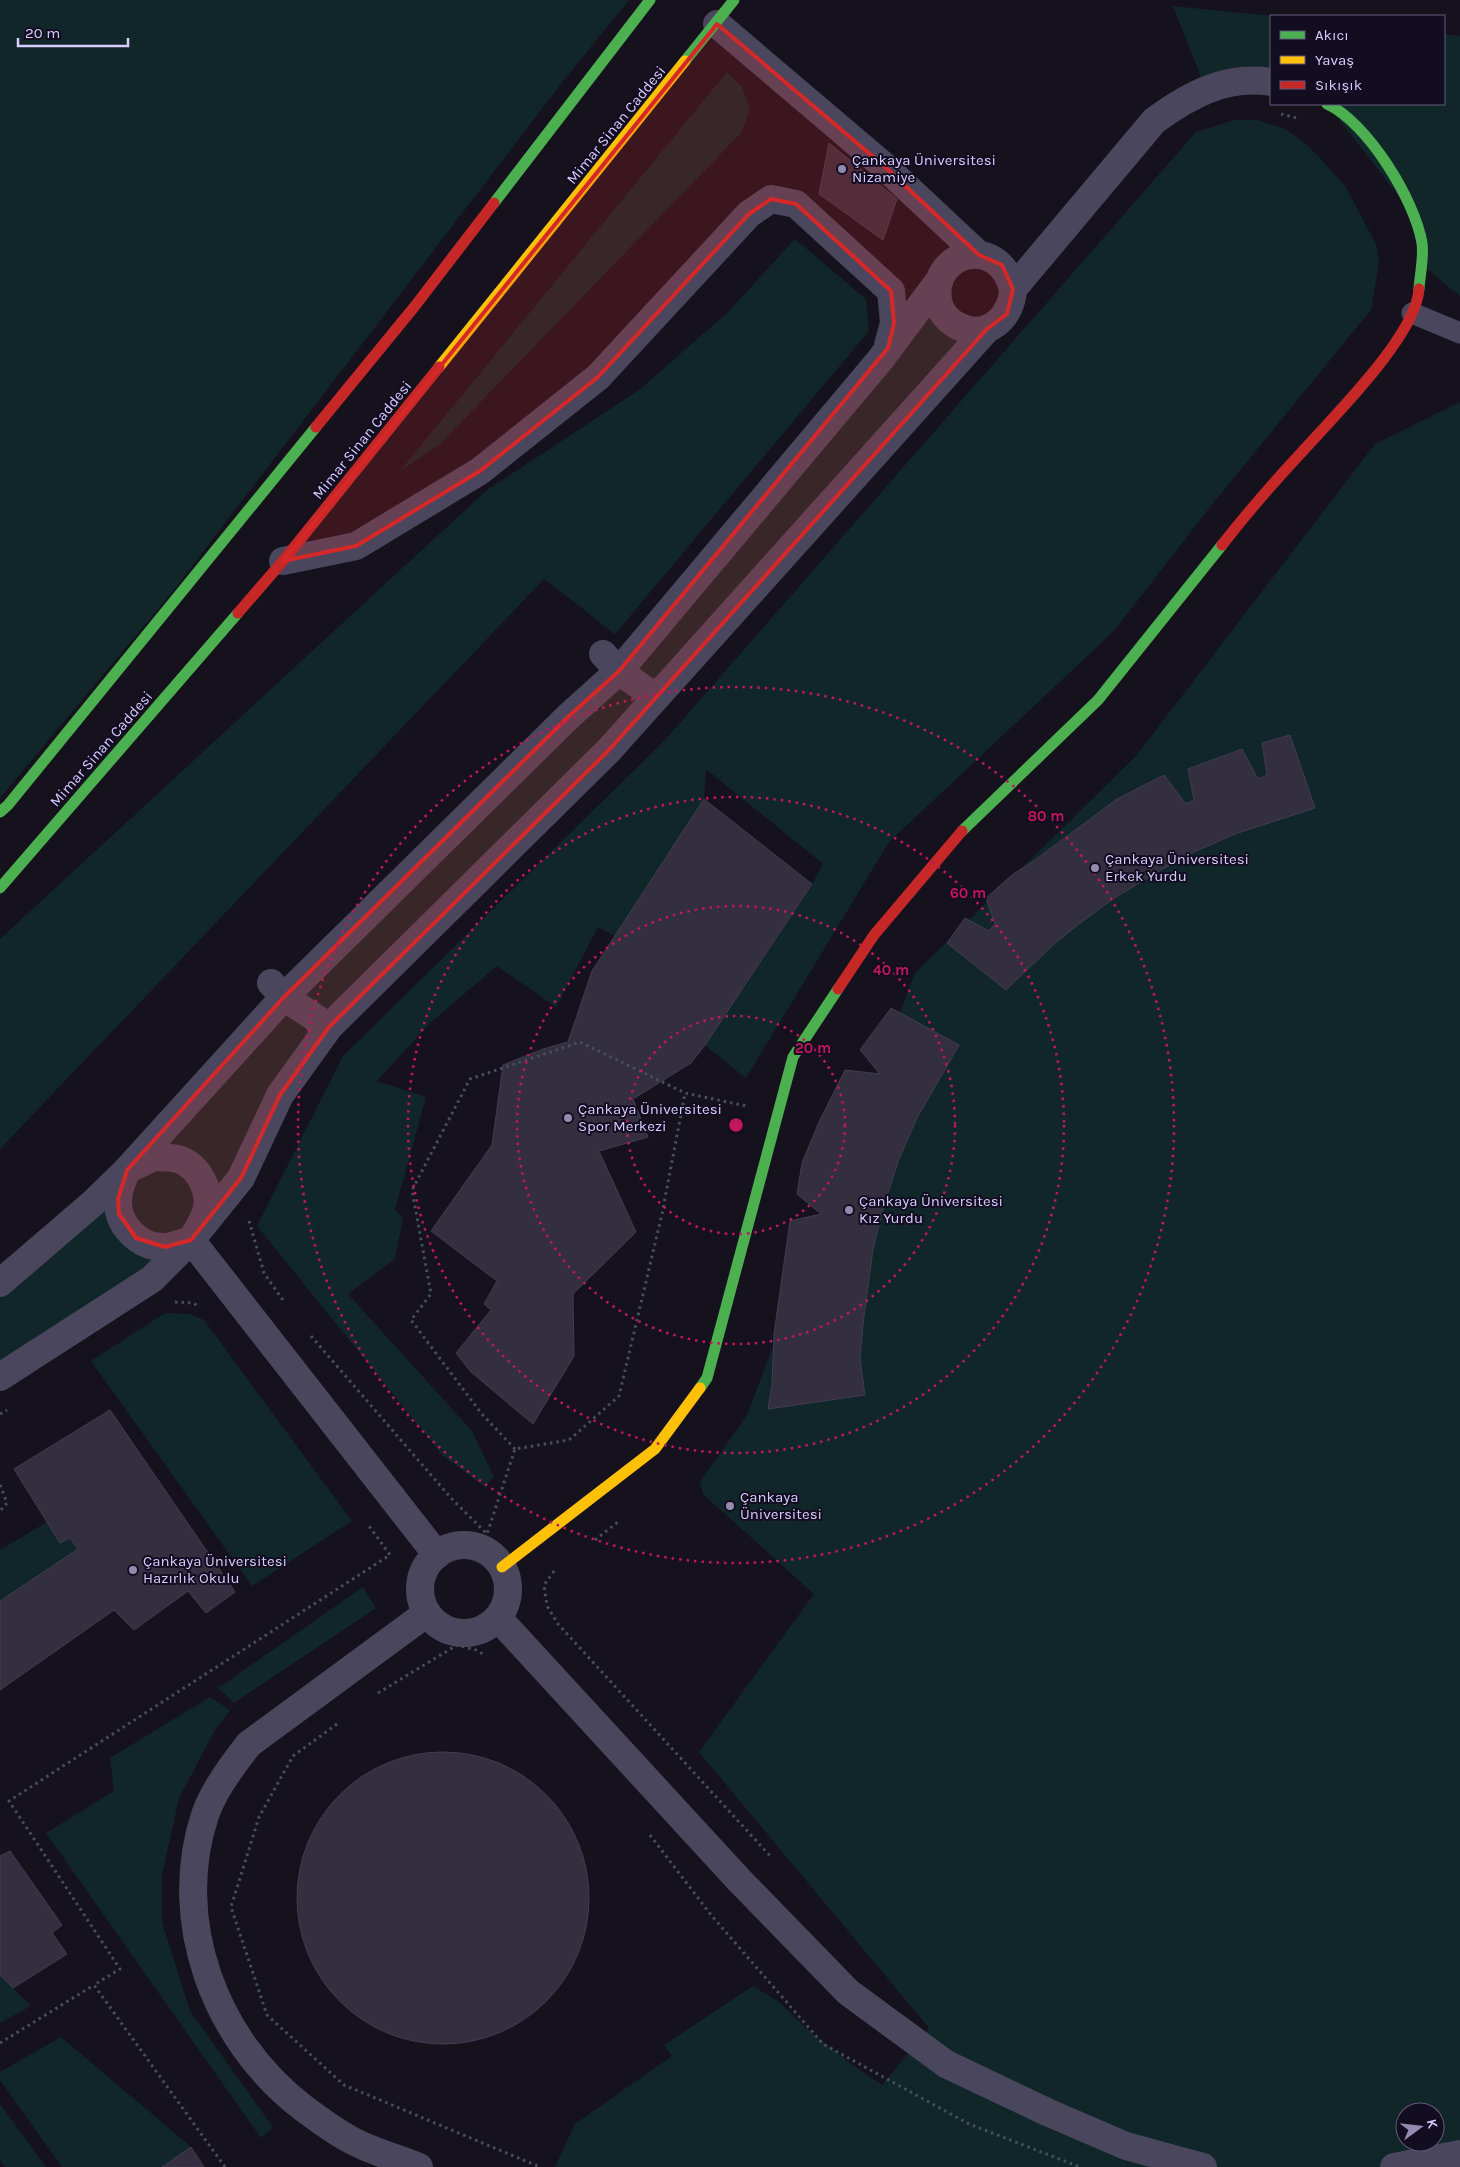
<svg xmlns="http://www.w3.org/2000/svg" width="1460" height="2167" viewBox="0 0 1460 2167" font-family="Karla,sans-serif">
  <style>
    .green { fill: #112629; fill-rule: evenodd }
    .building { fill: #332f3f; stroke: #423c50 }
    .lines { fill: none; stroke-linecap: round; stroke-linejoin: round }
    .path { stroke: #454f5e; stroke-width: 3; stroke-dasharray: 2.5 4; stroke-linecap: butt }
    .lane { stroke: #4a465e; stroke-width: 21 }
    .street { stroke: #4a465e; stroke-width: 28 }
    .fast { stroke: #4caf50; stroke-width: 11 }
    .slow { stroke: #ffc107; stroke-width: 11 }
    .jam { stroke: #c62828; stroke-width: 11 }
    .marked { fill: #d62828; fill-opacity: 0.2; stroke: #d62828; stroke-width: 4; stroke-linejoin: round }
    .ring { fill: none; stroke: #c2185b; stroke-width: 2.5; stroke-dasharray: 2.5 5 }
    .poi-dot { fill: #948cb0; stroke: #130d21; stroke-width: 2 }
    .labels { text-anchor: middle; dominant-baseline: central; stroke-width: 4; stroke-linejoin: round; paint-order: stroke }
    .street-label { font-size: 15px; fill: #d9cdff; stroke: #130d21 }
    .poi-label { font-size: 15px; fill: #d9cdff; stroke: #130d21; text-anchor: start }
    .centre { fill: #c2185b; stroke: #130d21; stroke-width: 2.5 }
    .ring-label { font-size: 15px; text-anchor: middle; font-weight: bold; fill: #c2185b; stroke: #130d21; stroke-width: 4; stroke-linejoin: round; paint-order: stroke }
  </style>
  <rect width="100%" height="100%" fill="#15121d"/>
  <g class="green">
    <path d="M 0,0 L 629,0 L 564,80 L 170,595 L 0,798 Z"/>
    <path d="M 1173,6 L 1272,16 L 1271,82 L 1206,90 Z"/>
    <path d="M 1444,34 L 1460,36 L 1460,296 L 1422,265 L 1415,217 L 1327,104 L 1444,104 Z"/>
    <path d="M 727,72 L 742,87 L 750,109 L 742,132 L 439,445 L 399,472 Z"/>
    <path d="M 1234,120 L 1257,120 L 1285,129 L 1304,142 L 1319,157 L 1345,186 L 1376,244 L 1379,262 L 1371,310 L 1210,507 L 1114,631 L 889,842 L 746,1078 L 705,1045 L 812,884 L 823,864 L 706,769 L 704,799 L 615,936 L 598,927 L 556,1007 L 497,966 L 430,1023 L 377,1081 L 426,1097 L 395,1210 L 403,1217 L 395,1259 L 348,1294 L 472,1431 L 494,1477 L 485,1487 L 443,1456 L 257,1226 L 343,1056 L 665,740 L 1196,132 Z"/>
    <path d="M 795,239 L 866,299 L 869,331 L 615,634 L 544,579 L 0,1149 L 0,939 L 487,490 L 639,390 L 727,313 Z"/>
    <path d="M 939,306 L 987,329 L 350,1005 L 191,1240 L 0,1377 L 0,1283 L 619,671 Z"/>
    <path d="M 1460,402 L 1460,2167 L 555,2167 L 575,2124 L 672,2056 L 664,2045 L 753,1986 L 779,2002 L 807,2029 L 850,2063 L 882,2085 L 929,2028 L 699,1752 L 814,1594 L 703,1494 L 700,1482 L 747,1415 L 915,973 L 1136,756 L 1375,444 ZM 1405,2112 L 1435,2112 L 1435,2142 L 1405,2142 Z"/>
    <path d="M 165,1313 L 190,1314 L 204,1320 L 352,1521 L 252,1586 L 91,1361 Z"/>
    <path d="M 47,1522 L 60,1543 L 70,1538 L 78,1549 L 0,1601 L 0,1550 Z"/>
    <path d="M 363,1587 L 376,1608 L 234,1703 L 218,1688 Z"/>
    <path d="M 210,1697 L 230,1710 L 214,1732 L 179,1798 L 162,1875 L 162,1922 L 190,2011 L 273,2127 L 261,2138 L 46,1833 L 114,1791 L 110,1758 Z"/>
    <path d="M 0,1975 L 31,2006 L 0,2023 Z"/>
    <path d="M 61,2037 L 191,2147 L 162,2167 L 62,2167 L 0,2080 L 0,2072 Z"/>
    <path d="M 0,2104 L 46,2167 L 5,2167 L 0,2160 Z"/>
  </g>
  <g class="building">
    <path d="M 829,143 L 897,199 L 883,240 L 819,194 Z"/>
    <path d="M 1290,735 L 1315,808 L 1235,834 L 1194,852 L 1152,875 L 1113,899 L 1079,924 L 1054,944 L 1006,990 L 947,943 L 965,918 L 989,931 L 995,924 L 986,898 L 1012,875 L 1035,860 L 1117,799 L 1164,775 L 1186,804 L 1194,800 L 1188,769 L 1242,749 L 1258,779 L 1267,775 L 1262,743 Z"/>
    <path d="M 704,799 L 812,884 L 705,1045 L 691,1063 L 633,1099 L 648,1137 L 599,1151 L 636,1232 L 573,1294 L 574,1356 L 533,1424 L 471,1372 L 456,1353 L 491,1310 L 484,1304 L 497,1281 L 431,1231 L 492,1145 L 503,1065 L 543,1049 L 568,1042 L 592,971 Z"/>
    <path d="M 891,1008 L 959,1045 L 917,1118 L 899,1159 L 884,1205 L 873,1249 L 863,1324 L 860,1359 L 865,1395 L 768,1409 L 772,1385 L 774,1334 L 790,1221 L 821,1214 L 797,1194 L 802,1163 L 819,1122 L 845,1070 L 880,1074 L 860,1050 Z"/>
    <path d="M 110,1410 L 235,1592 L 206,1613 L 188,1591 L 134,1630 L 114,1610 L 0,1690 L 0,1601 L 78,1549 L 70,1538 L 60,1543 L 14,1469 Z"/>
    <circle cx="443" cy="1898" r="146"/>
    <path d="M 10,1851 L 62,1925 L 52,1933 L 67,1954 L 13,1988 L 0,1975 L 0,1856 Z"/>
    <path d="M 191,2147 L 204,2167 L 162,2167 Z"/>
  </g>
  <g class="lines">
    <g class="path">
      <path d="M 1281,114 L 1297,118"/>
      <path d="M 249,1221 L 264,1273 L 285,1303"/>
      <path d="M 175,1302 L 193,1303 L 200,1307"/>
      <path d="M 311,1336 L 450,1497 L 487,1534 L 515,1449 L 569,1440 L 619,1396 L 662,1214 L 685,1093"/>
      <path d="M 0,1414 L 7,1410"/>
      <path d="M 515,1449 L 481,1413 L 411,1320 L 431,1294 L 412,1190 L 470,1079 L 580,1042 L 685,1093 L 746,1106"/>
      <path d="M 0,1485 L 7,1503 L 0,1511"/>
      <path d="M 595,1540 L 619,1521"/>
      <path d="M 554,1571 L 544,1585 L 547,1606 L 558,1624 L 772,1858"/>
      <path d="M 457,1645 L 461,1634"/>
      <path d="M 378,1693 L 457,1645 L 476,1650 L 486,1656"/>
      <path d="M 337,1724 L 293,1756 L 259,1817 L 231,1907 L 267,2015 L 344,2085 L 540,2167"/>
      <path d="M 650,1835 L 711,1915 L 823,2044 L 969,2124 L 1080,2167"/>
      <path d="M 0,2043 L 94,1985"/>
      <path d="M 225,2167 L 94,1985 L 120,1969 L 9,1801 L 390,1555 L 369,1526"/>
    </g>
    <path class="lane" d="M 1412,313 L 1460,333"/>
    <g class="street">
      <path d="M 717,24 L 884,166 L 979,255"/>
      <path d="M 1013,289 C 998,233 931,252 938,300 C 940,312 948,321 958,326 C 987,341 1012,317 1013,289 L 1154,121 C 1189,95 1226,75 1271,82"/>
      <path d="M 283,561 L 356,546 L 480,471 L 598,377 L 749,214 L 771,199 L 796,204 L 891,291 L 894,323 L 888,345"/>
      <path d="M 603,654 L 619,671 L 655,697"/>
      <path d="M 271,983 L 284,997 L 329,1027"/>
      <path d="M 154,1157 C 163,1157 172,1157 181,1160 C 200,1168 212,1193 206,1212 C 203,1222 197,1231 191,1240 C 183,1242 174,1246 165,1247 C 139,1248 117,1225 118,1200 C 118,1189 123,1179 127,1170 Z"/>
      <path d="M 191,1240 L 437,1555"/>
      <path d="M 0,1283 L 93,1203 L 127,1170 L 284,997 L 569,716 L 619,671 L 880,360 L 939,281"/>
      <path d="M 0,1377 L 152,1279 L 191,1240 L 241,1178 L 280,1095 L 329,1027 L 609,750 L 987,329"/>
      <circle cx="464" cy="1589" r="44"/>
      <path d="M 498,1618 L 739,1880 L 848,1992 L 946,2064 L 1047,2112 L 1126,2146 L 1203,2167"/>
      <path d="M 419,2167 C 398,2158 373,2152 353,2141 C 335,2132 318,2119 302,2107 C 215,2040 170,1921 205,1815 C 213,1791 233,1764 249,1744 L 427,1613"/>
      <path d="M 1394,2167 L 1460,2154"/>
    </g>
    <g class="fast">
      <path d="M 685,61 L 734,0"/>
      <path d="M 1327,104 C 1367,122 1415,200 1422,243 C 1424,257 1420,274 1419,289"/>
      <path d="M 494,203 L 650,0"/>
      <path d="M 0,812 L 8,805 L 316,427"/>
      <path d="M 962,831 L 1098,700 L 1222,545"/>
      <path d="M 0,888 L 238,613"/>
      <path d="M 700,1388 L 707,1378 L 793,1057 L 838,989"/>
    </g>
    <g class="slow">
      <path d="M 439,367 L 685,61"/>
      <path d="M 502,1567 L 655,1449 L 700,1388"/>
    </g>
    <g class="jam">
      <path d="M 316,427 L 415,306 L 494,203"/>
      <path d="M 1222,545 C 1247,513 1273,483 1301,453 C 1333,417 1416,336 1419,289"/>
      <path d="M 238,613 L 283,561 L 439,367"/>
      <path d="M 838,989 L 874,935 L 962,831"/>
    </g>
  </g>
  <path class="marked" d="M 717,24 L 884,166 L 979,255 L 1002,265 L 1013,289 L 1007,314 L 987,329 L 609,750 L 329,1027 L 280,1095 L 241,1178 L 191,1240 L 165,1247 L 136,1238 L 119,1214 L 118,1199 L 127,1170 L 284,997 L 569,716 L 619,671 L 888,348 L 894,323 L 891,291 L 796,204 L 771,199 L 749,214 L 598,377 L 480,471 L 356,546 L 283,561 Z"/>
  <g class="ring">
    <circle cx="736" cy="1125" r="109"/>
    <circle cx="736" cy="1125" r="219"/>
    <circle cx="736" cy="1125" r="328"/>
    <circle cx="736" cy="1125" r="438"/>
  </g>
  <g class="poi-dot">
    <circle cx="842" cy="169" r="5"/>
    <circle cx="1095" cy="868" r="5"/>
    <circle cx="568" cy="1118" r="5"/>
    <circle cx="849" cy="1210" r="5"/>
    <circle cx="730" cy="1506" r="5"/>
    <circle cx="133" cy="1570" r="5"/>
  </g>
  <g class="labels">
    <g class="street-label">
      <text transform="translate(616 125) rotate(-51)">Mimar Sinan Caddesi</text>
      <text transform="translate(362 440) rotate(-51)">Mimar Sinan Caddesi</text>
      <text transform="translate(101 749) rotate(-49)">Mimar Sinan Caddesi</text>
    </g>
    <g class="poi-label">
      <text x="852" y="160">Çankaya Üniversitesi<tspan x="852" dy="17">Nizamiye</tspan></text>
      <text x="1105" y="859">Çankaya Üniversitesi<tspan x="1105" dy="17">Erkek Yurdu</tspan></text>
      <text x="578" y="1109">Çankaya Üniversitesi<tspan x="578" dy="17">Spor Merkezi</tspan></text>
      <text x="859" y="1201">Çankaya Üniversitesi<tspan x="859" dy="17">Kız Yurdu</tspan></text>
      <text x="740" y="1497">Çankaya<tspan x="740" dy="17">Üniversitesi</tspan></text>
      <text x="143" y="1561">Çankaya Üniversitesi<tspan x="143" dy="17">Hazırlık Okulu</tspan></text>
    </g>
  </g>
  <circle cx="736" cy="1125" r="8" class="centre"/>
  <g class="ring-label">
    <text x="1046" y="821">80 m</text>
    <text x="968" y="898">60 m</text>
    <text x="891" y="975">40 m</text>
    <text x="813" y="1053">20 m</text>
  </g>
  <rect x="1270" y="15" width="175" height="90" fill="#130d21" stroke="#625a7a"/>
  <rect x="1280" y="31" width="25" height="8" fill="#4caf50" stroke="#625a7a"/>
  <text x="1315" y="40" font-size="15" fill="#d9cdff">Akıcı</text>
  <rect x="1280" y="56" width="25" height="8" fill="#ffc107" stroke="#625a7a"/>
  <text x="1315" y="65" font-size="15" fill="#d9cdff">Yavaş</text>
  <rect x="1280" y="81" width="25" height="8" fill="#c62828" stroke="#625a7a"/>
  <text x="1315" y="90" font-size="15" fill="#d9cdff">Sıkışık</text>
  <g transform="translate(1420 2127) rotate(75)"><circle r="24" fill="#130d21" stroke="#625a7a"/>
  <path d="M0-4L9 19L0 12L-9 19Z" fill="#948cb0"/>
  <text y="-8" font-size="14" font-weight="bold" text-anchor="middle" fill="#d9cdff">K</text>
  </g>
  <path d="M18 38v8h110v-8" fill="none" stroke="#d9cdff" stroke-width="2.5"/>
  <text x="25" y="38" font-size="15" fill="#d9cdff" stroke="#130d21" stroke-width="4" paint-order="stroke">20 m</text>
</svg>
